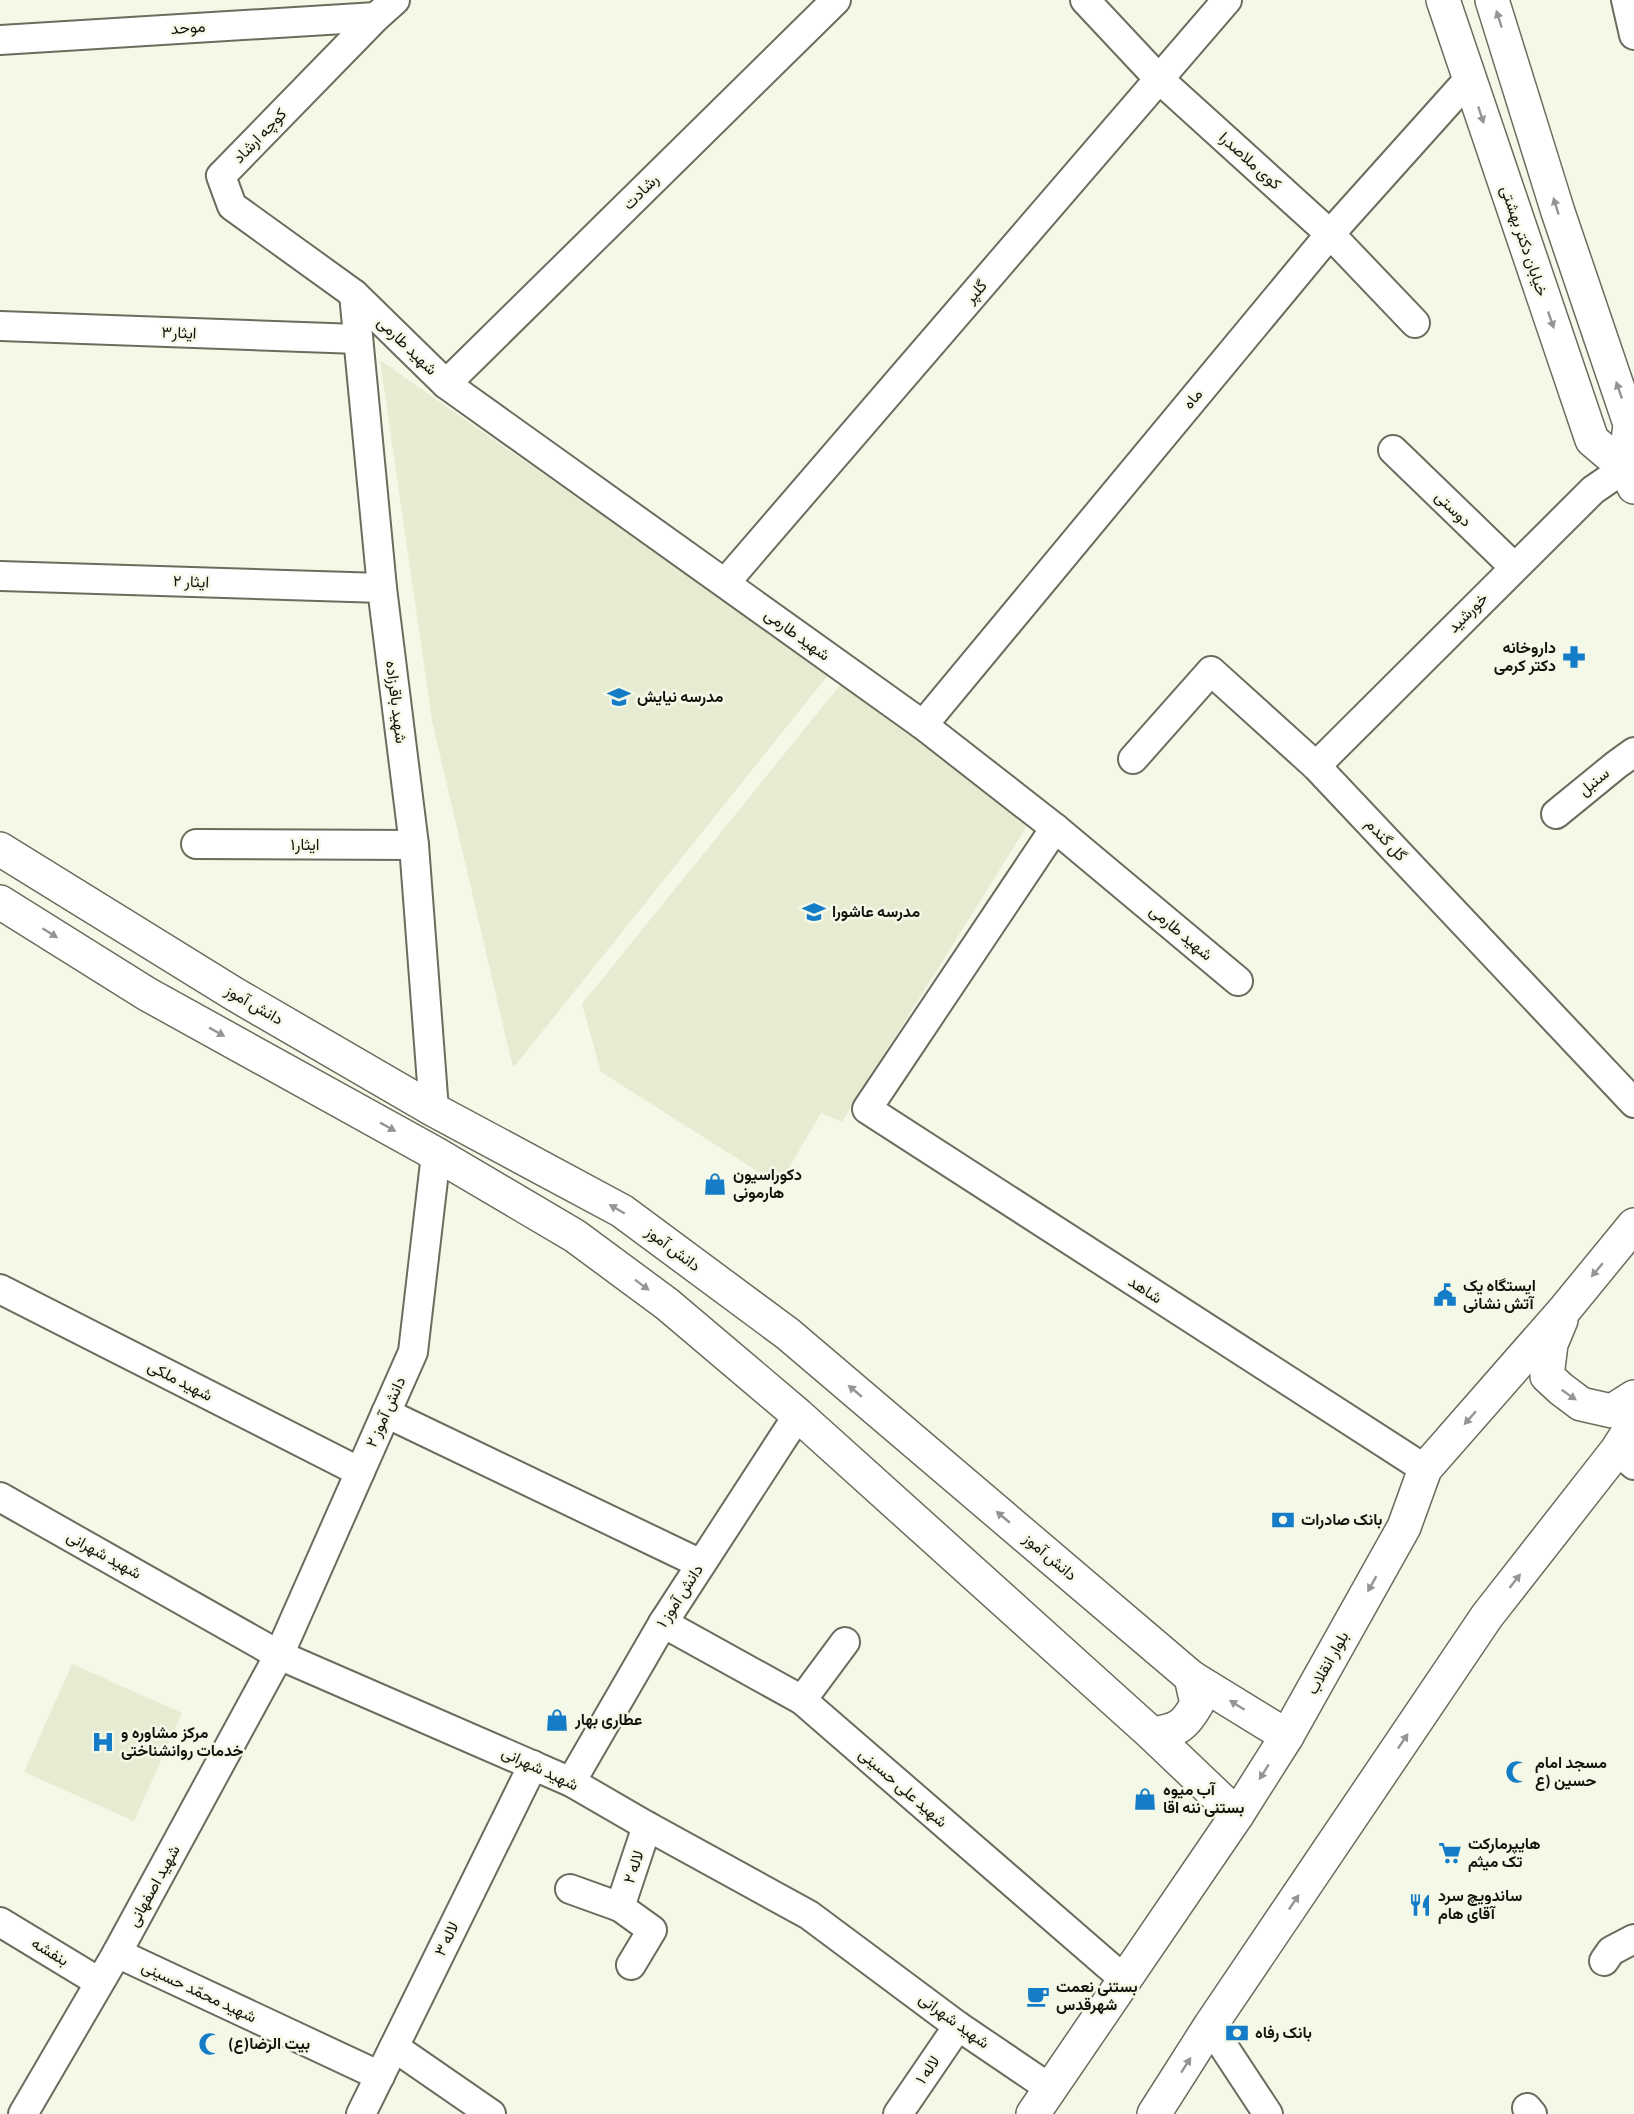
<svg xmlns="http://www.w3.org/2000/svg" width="1634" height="2114" viewBox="0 0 1634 2114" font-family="'Source Sans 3',Vazirmatn,sans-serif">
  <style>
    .built { fill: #e6ecd2 }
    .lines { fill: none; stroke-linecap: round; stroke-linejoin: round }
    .street-casing { stroke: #6a6d5d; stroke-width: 32 }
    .secondary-casing { stroke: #6a6d5d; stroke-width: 36 }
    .street { stroke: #fff; stroke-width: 28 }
    .secondary { stroke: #fff; stroke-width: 33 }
    .oneway { fill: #959593 }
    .labels { text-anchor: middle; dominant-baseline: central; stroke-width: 5; stroke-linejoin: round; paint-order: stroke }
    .street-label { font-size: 16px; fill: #13140e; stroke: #f4f8e6 }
    .poi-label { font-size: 16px; font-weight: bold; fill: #13140e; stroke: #f4f8e6; text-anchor: start }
  </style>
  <rect width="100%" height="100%" fill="#f4f8e6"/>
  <g class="built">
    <path d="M 380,360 L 829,674 L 513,1068 L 432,721 Z"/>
    <path d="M 845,679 L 1030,821 L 842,1122 L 821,1113 L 779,1185 L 601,1072 L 582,1004 Z"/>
    <path d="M 72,1664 L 182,1713 L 134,1821 L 24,1772 Z"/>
  </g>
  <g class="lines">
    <g class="street-casing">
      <g id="street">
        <path d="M 395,0 L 376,17 L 221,176 L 232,206 L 354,294 L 446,384 L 923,725 L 1055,828 L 1238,981"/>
        <path d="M 1085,0 L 1159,79 L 1330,234 L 1415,323"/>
        <path d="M 1626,0 L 1634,35"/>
        <path d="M 0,40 L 376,17"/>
        <path d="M 354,294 L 382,588 L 414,845 L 434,1110"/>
        <path d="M 0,326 L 358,339"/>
        <path d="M 446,384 L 836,0"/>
        <path d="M 1393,450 L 1514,567"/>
        <path d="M 0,576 L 382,588"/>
        <path d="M 725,583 L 1227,0"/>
        <path d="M 923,725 L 1330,234 L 1469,79"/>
        <path d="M 1133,759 L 1211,671 L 1316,766 L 1634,1103"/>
        <path d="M 1316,766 L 1593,490 L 1625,468"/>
        <path d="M 1556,814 L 1616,765 L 1634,752"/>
        <path d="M 1055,828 L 867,1109 L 1425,1469"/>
        <path d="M 196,844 L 414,845"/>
        <path d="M 0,1289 L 360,1472"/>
        <path d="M 386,1413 L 701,1564"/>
        <path d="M 1617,1450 L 1634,1465"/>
        <path d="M 0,1497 L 279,1655 L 571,1782 L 647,1826 L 809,1915 L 958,2026 L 1051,2089"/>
        <path d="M 663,1623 L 802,1700 L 1125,1980"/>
        <path d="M 802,1700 L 845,1642"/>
        <path d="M 571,1782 L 663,1623 L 798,1415"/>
        <path d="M 570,1889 L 620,1907 L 652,1930 L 631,1965"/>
        <path d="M 620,1907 L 647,1826"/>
        <path d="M 0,1922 L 99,1982"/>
        <path d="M 117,1953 L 380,2076"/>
        <path d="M 1604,1961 L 1611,1951 L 1634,1939"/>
        <path d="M 1210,2026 L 1268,2114"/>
        <path d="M 394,2047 L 491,2114"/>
        <path d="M 1527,2108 L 1532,2114"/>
        <path d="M 23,2114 L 117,1953 L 279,1655 L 413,1352 L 436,1154"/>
        <path d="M 361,2114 L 533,1765"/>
        <path d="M 898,2114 L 958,2026"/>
      </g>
    </g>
    <g class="secondary-casing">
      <g id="secondary">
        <path d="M 1443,0 L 1592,440 L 1625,468 L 1634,487"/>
        <path d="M 1492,0 L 1558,212 L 1630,424 L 1625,468"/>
        <path d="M 0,849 L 236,995 L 434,1110 L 622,1211 L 788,1334 L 1191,1677 L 1287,1736"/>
        <path d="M 0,902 L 147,994 L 436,1154 L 575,1236 L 667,1304 L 798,1415 L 1152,1734 L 1237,1815"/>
        <path d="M 1561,1320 L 1551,1344 L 1547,1376 L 1561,1389 L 1581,1404 L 1612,1411 L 1634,1397"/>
        <path d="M 1152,1734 C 1178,1730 1184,1727 1197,1704 L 1191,1677"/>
        <path d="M 1033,2114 L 1237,1815 L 1287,1736 L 1404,1527 L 1425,1469 L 1566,1308 L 1634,1225"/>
        <path d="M 1154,2114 L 1210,2026 L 1487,1616 L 1617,1450 L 1634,1423"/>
      </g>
    </g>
    <use href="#street" class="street"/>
    <use href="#secondary" class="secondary"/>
  </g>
  <defs><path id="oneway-solid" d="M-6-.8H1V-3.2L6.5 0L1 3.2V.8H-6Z" transform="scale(1.5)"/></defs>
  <g class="oneway">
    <use href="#oneway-solid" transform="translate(1499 19) rotate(-108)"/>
    <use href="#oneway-solid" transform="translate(1481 115) rotate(72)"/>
    <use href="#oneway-solid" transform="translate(1556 206) rotate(-107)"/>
    <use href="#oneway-solid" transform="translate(1551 320) rotate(71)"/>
    <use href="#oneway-solid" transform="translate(1619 390) rotate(-109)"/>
    <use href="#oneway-solid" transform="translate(50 933) rotate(32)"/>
    <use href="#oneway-solid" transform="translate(217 1032) rotate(29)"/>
    <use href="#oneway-solid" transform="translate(388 1127) rotate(29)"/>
    <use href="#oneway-solid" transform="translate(617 1209) rotate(-150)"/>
    <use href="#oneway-solid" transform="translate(1597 1270) rotate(130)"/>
    <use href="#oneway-solid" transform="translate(642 1285) rotate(37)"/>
    <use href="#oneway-solid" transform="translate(855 1391) rotate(-140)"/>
    <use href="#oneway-solid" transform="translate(1569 1395) rotate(35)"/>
    <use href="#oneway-solid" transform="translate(1470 1418) rotate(131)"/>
    <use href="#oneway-solid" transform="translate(1003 1517) rotate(-140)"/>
    <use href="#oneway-solid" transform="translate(1515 1581) rotate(-52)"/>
    <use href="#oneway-solid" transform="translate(1372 1584) rotate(119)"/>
    <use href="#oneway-solid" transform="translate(1237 1705) rotate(-148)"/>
    <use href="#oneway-solid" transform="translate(1403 1741) rotate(-56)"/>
    <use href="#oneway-solid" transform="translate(1264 1772) rotate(122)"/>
    <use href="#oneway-solid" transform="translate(1294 1902) rotate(-56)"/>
    <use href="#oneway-solid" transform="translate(1186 2065) rotate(-57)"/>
  </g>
  <defs>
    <g id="pharmacy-bare" transform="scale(1.8)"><path d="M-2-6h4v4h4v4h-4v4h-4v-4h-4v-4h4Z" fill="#157dc8" stroke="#f4f8e6" stroke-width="2.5" paint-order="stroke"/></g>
    <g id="school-bare" transform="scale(1.8)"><path d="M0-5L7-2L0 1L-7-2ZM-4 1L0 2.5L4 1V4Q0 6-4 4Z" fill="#157dc8" stroke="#f4f8e6" stroke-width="2.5" paint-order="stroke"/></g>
    <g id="shop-bare" transform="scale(1.8)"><path d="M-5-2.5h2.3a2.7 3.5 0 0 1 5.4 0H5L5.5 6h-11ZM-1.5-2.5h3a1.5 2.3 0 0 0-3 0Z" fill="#157dc8" stroke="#f4f8e6" stroke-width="2.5" paint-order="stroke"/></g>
    <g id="civic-bare" transform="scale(1.8)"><path d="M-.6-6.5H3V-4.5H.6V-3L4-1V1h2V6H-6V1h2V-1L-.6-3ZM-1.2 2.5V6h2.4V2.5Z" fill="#157dc8" stroke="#f4f8e6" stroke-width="2.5" paint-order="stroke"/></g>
    <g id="bank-bare" transform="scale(1.8)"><path d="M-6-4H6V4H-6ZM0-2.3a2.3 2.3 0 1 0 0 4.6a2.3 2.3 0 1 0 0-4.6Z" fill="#157dc8" stroke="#f4f8e6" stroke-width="2.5" paint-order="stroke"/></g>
    <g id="hospital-bare" transform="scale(1.8)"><path d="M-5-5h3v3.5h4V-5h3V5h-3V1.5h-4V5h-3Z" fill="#157dc8" stroke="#f4f8e6" stroke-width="2.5" paint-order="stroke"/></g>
    <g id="mosque-bare" transform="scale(1.8)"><path d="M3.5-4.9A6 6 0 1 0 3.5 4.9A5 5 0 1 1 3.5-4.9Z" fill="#157dc8" stroke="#f4f8e6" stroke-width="2.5" paint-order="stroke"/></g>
    <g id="supermarket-bare" transform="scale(1.8)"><path d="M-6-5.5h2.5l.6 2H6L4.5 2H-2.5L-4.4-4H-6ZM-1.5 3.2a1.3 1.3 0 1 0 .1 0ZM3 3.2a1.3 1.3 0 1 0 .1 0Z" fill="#157dc8" stroke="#f4f8e6" stroke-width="2.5" paint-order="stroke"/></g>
    <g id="restaurant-bare" transform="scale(1.8)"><path d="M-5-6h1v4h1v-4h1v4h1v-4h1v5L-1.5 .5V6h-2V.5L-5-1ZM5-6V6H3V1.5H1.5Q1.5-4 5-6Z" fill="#157dc8" stroke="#f4f8e6" stroke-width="2.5" paint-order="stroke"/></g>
    <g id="cafe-bare" transform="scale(1.8)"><path d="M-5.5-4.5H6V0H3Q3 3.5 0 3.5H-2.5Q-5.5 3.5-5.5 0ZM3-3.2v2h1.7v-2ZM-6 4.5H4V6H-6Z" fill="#157dc8" stroke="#f4f8e6" stroke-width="2.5" paint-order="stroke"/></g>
  </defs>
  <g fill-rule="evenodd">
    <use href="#pharmacy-bare" x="1574" y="657"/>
    <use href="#school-bare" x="619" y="697"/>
    <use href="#school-bare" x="814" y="912"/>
    <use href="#shop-bare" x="715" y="1184"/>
    <use href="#civic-bare" x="1445" y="1295"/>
    <use href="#bank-bare" x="1283" y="1520"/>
    <use href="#shop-bare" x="557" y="1720"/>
    <use href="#hospital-bare" x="103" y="1742"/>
    <use href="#mosque-bare" x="1517" y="1772"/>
    <use href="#shop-bare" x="1145" y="1799"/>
    <use href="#supermarket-bare" x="1450" y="1853"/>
    <use href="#restaurant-bare" x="1420" y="1905"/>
    <use href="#cafe-bare" x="1038" y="1996"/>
    <use href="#bank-bare" x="1237" y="2033"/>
    <use href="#mosque-bare" x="210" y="2044"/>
  </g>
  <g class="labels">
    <g class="street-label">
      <text transform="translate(188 28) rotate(-4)">موحد</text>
      <text transform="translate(260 136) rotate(-46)">کوچه ارشاد</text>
      <text transform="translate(1250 161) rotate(42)">کوی ملاصدرا</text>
      <text transform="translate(641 192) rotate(-45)">رشادت</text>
      <text transform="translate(1524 241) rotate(71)">خیابان دکتر بهشتی</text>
      <text transform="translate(976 292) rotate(-49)">گلپر</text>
      <text transform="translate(179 333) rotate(2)">ایثار۳</text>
      <text transform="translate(407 346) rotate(44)">شهید طارمی</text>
      <text transform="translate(1193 399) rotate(-50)">ماه</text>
      <text transform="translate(1453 509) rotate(44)">دوستی</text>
      <text transform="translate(191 582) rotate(2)">ایثار ۲</text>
      <text transform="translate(1468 613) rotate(-45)">خورشید</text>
      <text transform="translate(797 635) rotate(36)">شهید طارمی</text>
      <text transform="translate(396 702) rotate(83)">شهید باقرزاده</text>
      <text transform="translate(1594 782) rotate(-40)">سنبل</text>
      <text transform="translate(1386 840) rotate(47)">گل گندم</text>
      <text x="305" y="845">ایثار۱</text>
      <text transform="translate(1181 933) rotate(40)">شهید طارمی</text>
      <text transform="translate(254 1005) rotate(30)">دانش آموز</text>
      <text transform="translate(673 1249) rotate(37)">دانش آموز</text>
      <text transform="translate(1145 1290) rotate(33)">شاهد</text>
      <text transform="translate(180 1381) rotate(27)">شهید ملکی</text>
      <text transform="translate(386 1412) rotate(-66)">دانش آموز ۲</text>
      <text transform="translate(104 1555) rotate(29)">شهید شهرانی</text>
      <text transform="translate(1050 1557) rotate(40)">دانش آموز</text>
      <text transform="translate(680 1596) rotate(-57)">دانش آموز ۱</text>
      <text transform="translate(1328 1663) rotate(-61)">بلوار انقلاب</text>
      <text transform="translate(540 1769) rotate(25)">شهید شهرانی</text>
      <text transform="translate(903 1788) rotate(41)">شهید علی حسینی</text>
      <text transform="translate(634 1867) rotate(-72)">لاله ۲</text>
      <text transform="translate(154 1886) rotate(-61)">شهید اصفهانی</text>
      <text transform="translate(447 1939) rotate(-64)">لاله ۳</text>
      <text transform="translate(50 1952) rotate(31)">بنفشه</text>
      <text transform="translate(199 1992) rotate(25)">شهید محمّد حسینی</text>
      <text transform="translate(954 2021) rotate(36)">شهید شهرانی</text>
      <text transform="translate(928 2070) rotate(-56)">لاله ۱</text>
    </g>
    <g class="poi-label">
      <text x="1556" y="648" text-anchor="end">داروخانه<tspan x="1556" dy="18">دکتر کرمی</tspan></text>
      <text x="637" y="697">مدرسه نیایش</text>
      <text x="832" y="912">مدرسه عاشورا</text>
      <text x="733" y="1175">دکوراسیون<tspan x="733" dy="18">هارمونی</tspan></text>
      <text x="1463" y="1286">ایستگاه یک<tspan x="1463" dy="18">آتش نشانی</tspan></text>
      <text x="1301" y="1520">بانک صادرات</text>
      <text x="575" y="1720">عطاری بهار</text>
      <text x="121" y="1733">مرکز مشاوره و<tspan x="121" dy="18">خدمات روانشناختی</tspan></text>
      <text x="1535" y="1763">مسجد امام<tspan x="1535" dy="18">حسین (ع</tspan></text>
      <text x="1163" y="1790">آب میوه<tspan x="1163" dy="18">بستنی ننه اقا</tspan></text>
      <text x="1468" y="1844">هایپرمارکت<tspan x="1468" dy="18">تک میثم</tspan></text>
      <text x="1438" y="1896">ساندویچ سرد<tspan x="1438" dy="18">آقای هام</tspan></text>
      <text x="1056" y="1987">بستنی نعمت<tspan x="1056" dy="18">شهرقدس</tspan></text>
      <text x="1255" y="2033">بانک رفاه</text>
      <text x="228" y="2044">بیت الرضا(ع)</text>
    </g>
  </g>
</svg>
